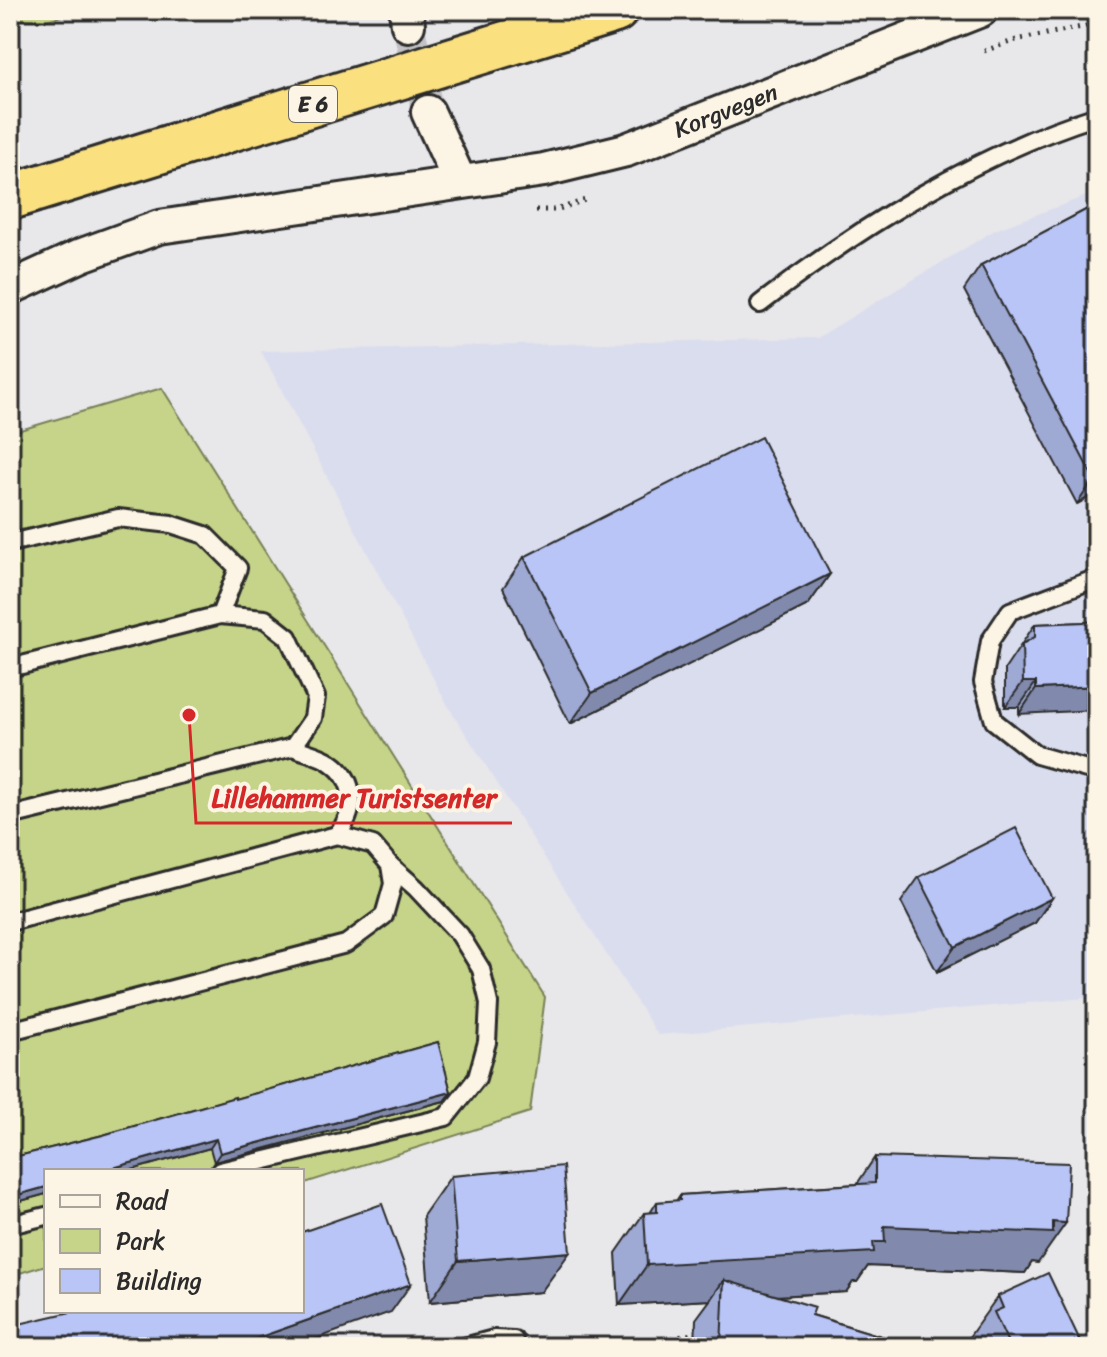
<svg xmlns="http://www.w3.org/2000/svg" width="1107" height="1357" viewBox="0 0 1107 1357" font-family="Sriracha,sans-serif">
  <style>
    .built { fill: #daddee }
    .green { fill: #c5d488; stroke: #78805a; stroke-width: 2 }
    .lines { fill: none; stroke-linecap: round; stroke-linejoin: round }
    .street-tunnel { stroke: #c2c1c4; stroke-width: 32; stroke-dasharray: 32 16; stroke-linecap: butt }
    .lane-casing { stroke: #2b2b2b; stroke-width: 22 }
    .street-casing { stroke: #2b2b2b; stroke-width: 38 }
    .highway-casing { stroke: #2b2b2b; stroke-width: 50 }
    .path { stroke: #2b2b2b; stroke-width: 5; stroke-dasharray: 2 6; stroke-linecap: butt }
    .lane { stroke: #fcf5e5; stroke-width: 16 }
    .street { stroke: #fcf5e5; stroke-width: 32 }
    .highway { stroke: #fbe080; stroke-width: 44 }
    .wall { fill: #9ea9d4; stroke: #2b2b2b; stroke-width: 2 }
    .shaded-wall { fill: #818aac; stroke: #2b2b2b; stroke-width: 2 }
    .building { fill: #b8c5f6; stroke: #2b2b2b; stroke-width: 2 }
    .labels { text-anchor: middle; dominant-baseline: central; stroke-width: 8; stroke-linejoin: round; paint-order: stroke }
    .shield { fill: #fcf5e5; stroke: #6a6863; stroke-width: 2 }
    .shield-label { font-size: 22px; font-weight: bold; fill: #2b2b2b }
    .street-label { font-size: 24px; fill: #2b2b2b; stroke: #fcf5e5 }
    .leader { fill: none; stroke: #d62828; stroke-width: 3 }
    .callout-dot { fill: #d62828; stroke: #fcf5e5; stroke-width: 3 }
    .callout-label { font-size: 26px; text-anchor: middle; font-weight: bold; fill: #d62828; stroke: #fcf5e5; stroke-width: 8; stroke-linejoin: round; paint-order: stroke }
  </style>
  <rect width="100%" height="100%" fill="#e8e7ea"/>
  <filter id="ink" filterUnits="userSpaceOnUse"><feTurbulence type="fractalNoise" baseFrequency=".0125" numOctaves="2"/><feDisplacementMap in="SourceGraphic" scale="16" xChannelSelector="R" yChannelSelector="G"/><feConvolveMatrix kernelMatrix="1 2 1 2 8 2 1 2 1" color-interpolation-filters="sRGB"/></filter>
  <g filter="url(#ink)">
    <path class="built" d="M 1097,192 L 1097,997 L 658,1035 L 448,706 L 261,351 L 817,338 L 995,230 Z"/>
    <g class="green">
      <path d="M 10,10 L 84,10 L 47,20 L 10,19 Z"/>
      <path d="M 162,388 L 545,997 L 530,1112 L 302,1184 L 302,1171 L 46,1171 L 46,1265 L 10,1276 L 10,433 Z"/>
    </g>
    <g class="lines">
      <path class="street-tunnel" d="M 408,25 L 428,112"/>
      <g class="lane-casing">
        <g id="lane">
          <path d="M 760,304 C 858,228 978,153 1097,116"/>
          <path d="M 10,543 L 118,518 L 171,524 L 205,535 L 238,568 L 220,615 L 265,619 L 288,637 L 316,697 L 313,718 L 293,747 C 304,752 320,755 330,762 C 358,781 356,811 337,835 L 373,845 L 390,865 L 393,884 L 384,916 L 346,944 L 10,1031"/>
          <path d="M 1097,578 L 1010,611 L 990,641 L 983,682 L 994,721 L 1037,755 L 1097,772"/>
          <path d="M 10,668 L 220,615"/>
          <path d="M 10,816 L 293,747"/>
          <path d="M 10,922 L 337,835"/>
          <path d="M 220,1171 L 446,1117 L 477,1078 L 487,1042 L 489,1003 L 481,969 L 460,935 L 416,888 L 390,865"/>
          <path d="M 10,1225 L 46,1216"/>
          <path d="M 464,1347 L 494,1339 L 514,1340"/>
        </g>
      </g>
      <g class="street-casing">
        <g id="street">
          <path d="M 406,10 L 408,25"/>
          <path d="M 428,112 L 460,182"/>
          <path id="s1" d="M 10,288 L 82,255 L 159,227 L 544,170 L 626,150 L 981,10"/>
        </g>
      </g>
      <g class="highway-casing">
        <path id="highway" d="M 10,197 L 615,10"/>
      </g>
      <g class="path">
        <path d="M 984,51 L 1016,40 L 1097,24"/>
        <path d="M 536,210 L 556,210 L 588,199"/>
        <path d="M 538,1342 L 597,1347"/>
        <path d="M 633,1347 L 700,1332"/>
      </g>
      <use href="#lane" class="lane"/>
      <use href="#street" class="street"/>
      <use href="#highway" class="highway"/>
    </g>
    <g class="wall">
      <path d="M 1097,204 L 1097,493 L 1077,504 L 964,290 L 981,265 Z"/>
      <path d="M 524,557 L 830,574 L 808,605 L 570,724 L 503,588 Z"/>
      <path d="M 1086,622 L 1019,714 L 1019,707 L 1005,707 L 1005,669 L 1035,624 Z"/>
      <path d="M 919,877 L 1052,898 L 1035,923 L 937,972 L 901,902 Z"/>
      <path d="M 438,1042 L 451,1092 L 444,1101 L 214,1162 L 210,1148 L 128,1171 L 46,1171 L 46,1194 L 10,1204 L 10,1158 L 103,1135 L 235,1097 L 235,1099 Z"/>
      <path d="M 875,1157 L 1038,1263 L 1032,1262 L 1025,1273 L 868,1266 L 857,1282 L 853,1282 L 846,1292 L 778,1296 L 812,1315 L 917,1347 L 695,1347 L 696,1319 L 710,1300 L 619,1305 L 616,1253 L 644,1213 L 650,1213 L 657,1202 L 676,1201 L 680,1195 L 857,1184 Z"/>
      <path d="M 451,1176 L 541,1292 L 430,1302 L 423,1216 Z"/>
      <path d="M 998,1296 L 1083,1347 L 969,1347 L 972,1343 L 969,1337 Z"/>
    </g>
    <g class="shaded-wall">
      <path d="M 1097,477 L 1097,493 L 1077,504 L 1094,479 Z"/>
      <path d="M 830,574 L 808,605 L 570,724 L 592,693 Z"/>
      <path d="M 1023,682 L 1036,682 L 1019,707 L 1005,707 Z"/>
      <path d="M 1097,686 L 1097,710 L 1019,714 L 1036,689 Z"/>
      <path d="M 1052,898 L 1035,923 L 937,972 L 955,947 Z"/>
      <path d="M 451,1092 L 444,1101 L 214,1162 L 220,1153 Z"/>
      <path d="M 216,1139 L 210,1148 L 128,1171 L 102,1171 Z"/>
      <path d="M 46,1187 L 46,1194 L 10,1204 L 10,1197 Z"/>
      <path d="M 1053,1222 L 1066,1223 L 1038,1263 L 1032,1262 L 1025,1273 L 868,1266 L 857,1282 L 853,1282 L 846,1292 L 723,1299 L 724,1280 L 710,1300 L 619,1305 L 647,1265 L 884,1226 Z"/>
      <path d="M 570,1252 L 541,1292 L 430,1302 L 458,1261 Z"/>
      <path d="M 411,1284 L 391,1312 L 293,1347 L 232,1347 Z"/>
    </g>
    <g class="building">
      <path d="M 1097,204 L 1097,477 L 1094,479 L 981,265 Z"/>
      <path d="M 761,437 L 830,574 L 592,693 L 524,557 Z"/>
      <path d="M 1097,620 L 1097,686 L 1036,689 L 1036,682 L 1023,682 L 1022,644 L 1035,637 L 1035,624 L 1086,622 Z"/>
      <path d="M 1016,828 L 1052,898 L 955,947 L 919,877 Z"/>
      <path d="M 438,1042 L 451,1092 L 220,1153 L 216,1139 L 102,1171 L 46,1171 L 46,1187 L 10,1197 L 10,1158 L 103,1135 L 235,1097 L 235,1099 Z"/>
      <path d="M 875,1157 L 1069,1163 L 1066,1223 L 1053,1222 L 1053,1233 L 884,1226 L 885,1242 L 873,1242 L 874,1252 L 647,1265 L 644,1213 L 657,1212 L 657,1202 L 680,1200 L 680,1195 L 875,1183 Z"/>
      <path d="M 563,1166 L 570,1252 L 458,1261 L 451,1176 Z"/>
      <path d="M 382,1204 L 411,1284 L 232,1347 L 10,1347 L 10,1326 L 75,1311 L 302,1311 L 302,1232 Z"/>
      <path d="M 1048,1273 L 1083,1347 L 1010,1347 L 994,1312 L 1003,1308 L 998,1296 Z"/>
      <path d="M 724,1280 L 815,1307 L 812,1315 L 917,1347 L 721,1347 Z"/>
    </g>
  </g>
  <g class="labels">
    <rect class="shield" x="289" y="86" width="48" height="36" rx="6"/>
    <g class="shield-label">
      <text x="313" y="104">E 6</text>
    </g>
    <g class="street-label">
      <text stroke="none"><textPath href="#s1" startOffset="742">Korgvegen</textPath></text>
    </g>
  </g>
  <path class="leader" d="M189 715L196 823H512"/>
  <circle class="callout-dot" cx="189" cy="715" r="8"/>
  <g class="callout-label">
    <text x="354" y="807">Lillehammer Turistsenter</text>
  </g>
  <rect width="1107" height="1357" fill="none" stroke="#fcf5e5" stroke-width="40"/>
  <rect x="20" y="20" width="1067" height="1317" fill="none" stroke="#2b2b2b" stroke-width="3" filter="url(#ink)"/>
  <rect x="44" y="1169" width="260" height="144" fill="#fcf5e5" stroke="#a8a49b" stroke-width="2"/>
  <rect x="60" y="1195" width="40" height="12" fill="#fcf5e5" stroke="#a8a49b" stroke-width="2"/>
  <text x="116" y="1209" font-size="24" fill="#2b2b2b">Road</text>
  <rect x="60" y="1229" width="40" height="24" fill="#c5d488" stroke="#a8a49b" stroke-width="2"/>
  <text x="116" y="1249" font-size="24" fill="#2b2b2b">Park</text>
  <rect x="60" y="1269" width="40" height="24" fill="#b8c5f6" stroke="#a8a49b" stroke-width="2"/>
  <text x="116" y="1289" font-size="24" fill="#2b2b2b">Building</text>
</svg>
